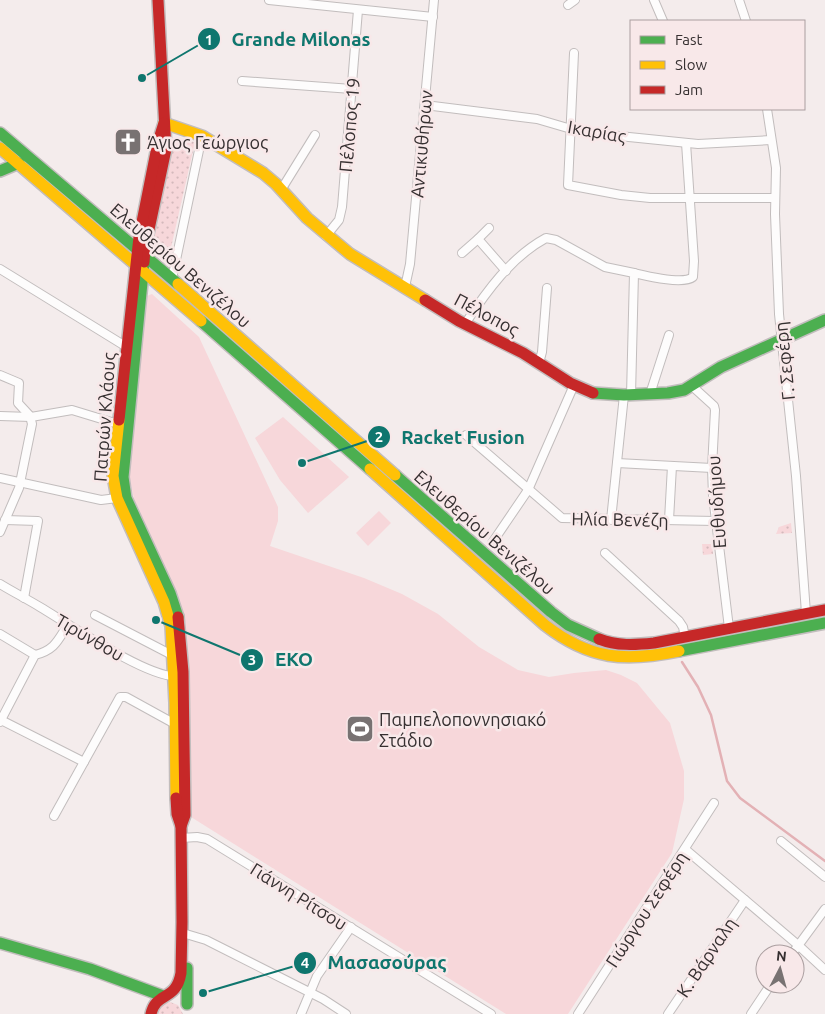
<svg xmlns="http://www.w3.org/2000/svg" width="825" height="1014" viewBox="0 0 825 1014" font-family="Ubuntu,sans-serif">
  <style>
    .grass { fill: url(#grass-dots) }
    .garden { fill: #f7d7da }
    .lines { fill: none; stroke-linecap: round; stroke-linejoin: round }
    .stream { stroke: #e3b1b5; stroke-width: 2.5 }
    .street-casing { stroke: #c2bdbd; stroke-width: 10 }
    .fast-casing { stroke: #c2bdbd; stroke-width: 14 }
    .slow-casing { stroke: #c2bdbd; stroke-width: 14 }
    .jam-casing { stroke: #c2bdbd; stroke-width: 14 }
    .street { stroke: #fdfcfc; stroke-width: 8 }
    .fast { stroke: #4caf50; stroke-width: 11 }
    .slow { stroke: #ffc107; stroke-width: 11 }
    .jam { stroke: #c62828; stroke-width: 11 }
    .labels { text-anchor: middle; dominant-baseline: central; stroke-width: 5; stroke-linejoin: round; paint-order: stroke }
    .street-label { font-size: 18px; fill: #363031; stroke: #f8e8e9 }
    .poi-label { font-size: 18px; fill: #363031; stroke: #f8e8e9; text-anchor: start }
    .leader { fill: none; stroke: #0f766e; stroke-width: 2 }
    .callout-dot { fill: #0f766e; stroke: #f8e8e9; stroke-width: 2 }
    .mark-label { font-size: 15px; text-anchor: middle; font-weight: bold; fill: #fff }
    .callout-label { font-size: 19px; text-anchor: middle; font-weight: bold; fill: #0f766e; stroke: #f8e8e9; stroke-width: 5; stroke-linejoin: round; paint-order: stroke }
  </style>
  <defs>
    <pattern id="grass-dots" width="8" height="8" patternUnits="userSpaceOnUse" patternTransform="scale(1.25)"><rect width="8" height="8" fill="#f7d7da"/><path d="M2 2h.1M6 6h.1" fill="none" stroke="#d4b9bc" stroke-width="1.8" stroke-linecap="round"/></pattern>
  </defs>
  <rect width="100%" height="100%" fill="#f4ecec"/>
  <g class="grass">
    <path d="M 183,140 L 195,142 L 168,261 L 153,250 L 153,238 L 172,148 L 174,143 Z"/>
    <path d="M 791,523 L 792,533 L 776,534 L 779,527 Z"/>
    <path d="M 702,544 L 712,544 L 713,554 L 703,555 Z"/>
    <path d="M 170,1002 L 178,1005 L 183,1014 L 158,1014 L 162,1005 Z"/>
  </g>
  <g class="garden">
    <path d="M 152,294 L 199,337 L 278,507 L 278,521 L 270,546 L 364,578 L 402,594 L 438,614 L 479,647 L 518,670 L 549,677 L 574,673 L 606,670 L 621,675 L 637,683 L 670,723 L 684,771 L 684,799 L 672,853 L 568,1014 L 506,1014 L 191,817 L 186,624 L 175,591 L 134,499 L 129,475 L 147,296 Z"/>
    <path d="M 283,417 L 349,477 L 308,513 L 280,480 L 255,438 Z"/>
    <path d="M 379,511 L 391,523 L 368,546 L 356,533 Z"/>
  </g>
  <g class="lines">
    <path class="stream" d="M 682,662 L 698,687 L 711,715 L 727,781 L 740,798 L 825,861"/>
    <g class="street-casing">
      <g id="street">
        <path d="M 269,0 L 433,17"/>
        <path d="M 654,0 L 663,21"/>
        <path d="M 739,0 L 746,21"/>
        <path d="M 568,5 L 575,0"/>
        <path d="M 574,53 L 568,185 L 621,195 L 650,198 L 775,198"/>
        <path d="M 242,81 L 352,89"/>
        <path d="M 425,105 L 537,119 L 578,131 L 619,136 L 698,144 L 771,140"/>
        <path d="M 767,109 L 776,168 L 775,214 L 779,314 L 796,476 L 806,613"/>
        <path d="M 281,190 L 315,135"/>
        <path d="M 489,228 L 478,239 L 506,271"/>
        <path d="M 326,236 L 339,220 L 342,207 L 358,10"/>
        <path d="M 462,253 L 478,239"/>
        <path d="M 0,269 L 130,349"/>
        <path d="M 634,273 C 647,276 683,285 693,277 L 694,261 L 686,143"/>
        <path d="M 172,279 L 202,136"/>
        <path d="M 405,287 L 410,264 L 434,0"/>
        <path d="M 465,324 C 486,292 511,257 546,238 L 556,240 L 605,267 L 634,273 L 631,395"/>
        <path d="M 539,363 L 542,352 L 547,288"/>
        <path d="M 0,375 L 19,383 L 18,403 L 30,416 L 32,424 L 19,488 L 0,532"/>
        <path d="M 692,386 L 714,406 L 715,410 L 712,468 L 713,496 L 729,628"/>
        <path d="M 650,394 L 669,335"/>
        <path d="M 0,416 L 31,417 L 72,410 L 118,424"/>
        <path d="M 466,435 L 562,518 L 715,521"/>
        <path d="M 617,463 L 712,468"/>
        <path d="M 0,478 L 101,500 L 117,498"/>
        <path d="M 5,520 L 38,521 L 24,598"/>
        <path d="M 611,520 L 624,395"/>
        <path d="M 669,520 L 672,466"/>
        <path d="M 492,543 L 528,490 L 574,385"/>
        <path d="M 605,553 L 679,621 L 683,627 L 685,637"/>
        <path d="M 0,584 C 13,592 27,599 40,607 C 67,623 149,679 177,676"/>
        <path d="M 95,615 L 172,655"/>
        <path d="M 0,634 L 35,655"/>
        <path d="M 1,720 L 84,762"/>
        <path d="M 0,722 L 35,655 C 54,650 57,642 67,626"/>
        <path d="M 54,816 L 120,697 L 126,697 L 175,724"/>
        <path d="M 181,838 L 197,837 L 207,839 L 491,1014"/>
        <path d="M 781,841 L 825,877"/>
        <path d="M 685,849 L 798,945 L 825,970"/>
        <path d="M 186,934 L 206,940 L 323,999 L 346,1014"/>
        <path d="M 792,954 L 825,909"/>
        <path d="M 301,1014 L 317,976 L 351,927"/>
        <path d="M 578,1014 L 714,803"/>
        <path d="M 668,1014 L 745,900"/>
        <path d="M 751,1014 L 771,984"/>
      </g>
    </g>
    <g class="fast-casing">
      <g id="fast">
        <path d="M 0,133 L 178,284"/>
        <path d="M 0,171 L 19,163"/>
        <path d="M 144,262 L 123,477 L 126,498 L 170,593 L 178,617"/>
        <path d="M 201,321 L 370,469"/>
        <path d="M 593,393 L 624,395 L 668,393 L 684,390 L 721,367 L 825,320"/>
        <path d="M 395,475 L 551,612 L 568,625 L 599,639"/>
        <path d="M 679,651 L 825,623"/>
        <path d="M 0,943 L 90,969 L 163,996"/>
        <path d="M 187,968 L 187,1004"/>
      </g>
    </g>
    <g class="slow-casing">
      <g id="slow">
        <path d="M 164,123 L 202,136 L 263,173 L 276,184 L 307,218 L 350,254 L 425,300"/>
        <path d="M 0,148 L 201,321"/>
        <path d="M 178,284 L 395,475"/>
        <path d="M 119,420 L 113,476 L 117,498 L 164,602 L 171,626 L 175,703 L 176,798"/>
        <path d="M 370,469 L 545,625 C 590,660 625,662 679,651"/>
      </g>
    </g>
    <g class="jam-casing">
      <g id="jam">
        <path d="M 144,262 L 145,248 L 166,149 L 158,0"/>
        <path d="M 425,300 L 459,321 L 523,353 L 570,383 L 593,393"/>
        <path d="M 119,420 L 139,237 L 158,142 L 164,123"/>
        <path d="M 178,617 L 183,672 L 185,815 L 181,826"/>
        <path d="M 599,639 C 617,646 635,645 654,643 L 825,610"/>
        <path d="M 151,1014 C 156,991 176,1002 181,973 L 182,922 L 181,826 L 177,814 L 176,798"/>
      </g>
    </g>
    <use href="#street" class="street"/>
    <use href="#fast" class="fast"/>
    <use href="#slow" class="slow"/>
    <use href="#jam" class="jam"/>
  </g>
  <defs>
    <g id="church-square" transform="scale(1.4375)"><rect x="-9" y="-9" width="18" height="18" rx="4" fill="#787272" stroke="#f8e8e9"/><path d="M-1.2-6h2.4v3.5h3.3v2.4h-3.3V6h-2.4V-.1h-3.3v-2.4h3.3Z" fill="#fff"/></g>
    <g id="stadium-square" transform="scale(1.4375)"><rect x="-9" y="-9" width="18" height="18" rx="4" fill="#787272" stroke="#f8e8e9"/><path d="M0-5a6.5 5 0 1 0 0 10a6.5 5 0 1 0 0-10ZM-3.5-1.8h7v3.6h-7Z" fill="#fff"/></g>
  </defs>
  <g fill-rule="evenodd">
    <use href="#church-square" x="128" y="142"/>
    <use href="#stadium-square" x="360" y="729"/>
  </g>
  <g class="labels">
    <g class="street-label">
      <text transform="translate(349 125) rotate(-85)">Πέλοπος 19</text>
      <text transform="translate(597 131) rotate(10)">Ικαρίας</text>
      <text transform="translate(421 144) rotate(-85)">Αντικυθήρων</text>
      <text transform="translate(181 265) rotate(41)">Ελευθερίου Βενιζέλου</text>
      <text transform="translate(487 314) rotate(28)">Πέλοπος</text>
      <text transform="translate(784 361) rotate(-96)">Γ. Σεφέρη</text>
      <text transform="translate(104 417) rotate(-86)">Πατρών Κλάους</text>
      <text transform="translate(716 502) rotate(-94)">Ευθυδήμου</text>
      <text transform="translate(620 519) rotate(1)">Ηλία Βενέζη</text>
      <text transform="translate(485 532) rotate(41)">Ελευθερίου Βενιζέλου</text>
      <text transform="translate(90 637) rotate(30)">Τιρύνθου</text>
      <text transform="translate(299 896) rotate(32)">Γιάννη Ρίτσου</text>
      <text transform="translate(646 909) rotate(-57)">Γιώργου Σεφέρη</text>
      <text transform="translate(706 957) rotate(-56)">Κ. Βάρναλη</text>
    </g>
    <g class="poi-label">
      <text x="147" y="142">Άγιος Γεώργιος</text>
      <text x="379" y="719">Παμπελοποννησιακό<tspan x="379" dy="21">Στάδιο</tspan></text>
    </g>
  </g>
  <path class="leader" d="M142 78L209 39M302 463L379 437M156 620L252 660M203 993L305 963"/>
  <g class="callout-dot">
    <circle cx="142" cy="78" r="5"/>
    <circle cx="302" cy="463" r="5"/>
    <circle cx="156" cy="620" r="5"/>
    <circle cx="203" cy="993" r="5"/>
    <circle cx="209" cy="39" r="12"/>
    <circle cx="379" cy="437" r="12"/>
    <circle cx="252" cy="660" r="12"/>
    <circle cx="305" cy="963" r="12"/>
  </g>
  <g class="mark-label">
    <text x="209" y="45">1</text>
    <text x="379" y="442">2</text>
    <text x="252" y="665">3</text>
    <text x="305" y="968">4</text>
  </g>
  <g class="callout-label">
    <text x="301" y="46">Grande Milonas</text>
    <text x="463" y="444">Racket Fusion</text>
    <text x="294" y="666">EKO</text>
    <text x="387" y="969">Μασασούρας</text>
  </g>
  <rect x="630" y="20" width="175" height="90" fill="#f8e8e9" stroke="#aa9e9f"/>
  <rect x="640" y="36" width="25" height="8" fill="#4caf50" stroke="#aa9e9f"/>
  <text x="675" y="45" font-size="15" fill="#363031">Fast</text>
  <rect x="640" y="61" width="25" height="8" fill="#ffc107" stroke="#aa9e9f"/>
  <text x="675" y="70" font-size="15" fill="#363031">Slow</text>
  <rect x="640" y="86" width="25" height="8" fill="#c62828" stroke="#aa9e9f"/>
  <text x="675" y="95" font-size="15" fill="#363031">Jam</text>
  <g transform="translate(780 969) rotate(6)"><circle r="24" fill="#f8e8e9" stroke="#aa9e9f"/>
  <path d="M0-4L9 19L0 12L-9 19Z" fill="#787272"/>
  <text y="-8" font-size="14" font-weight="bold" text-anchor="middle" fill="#363031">N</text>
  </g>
</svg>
